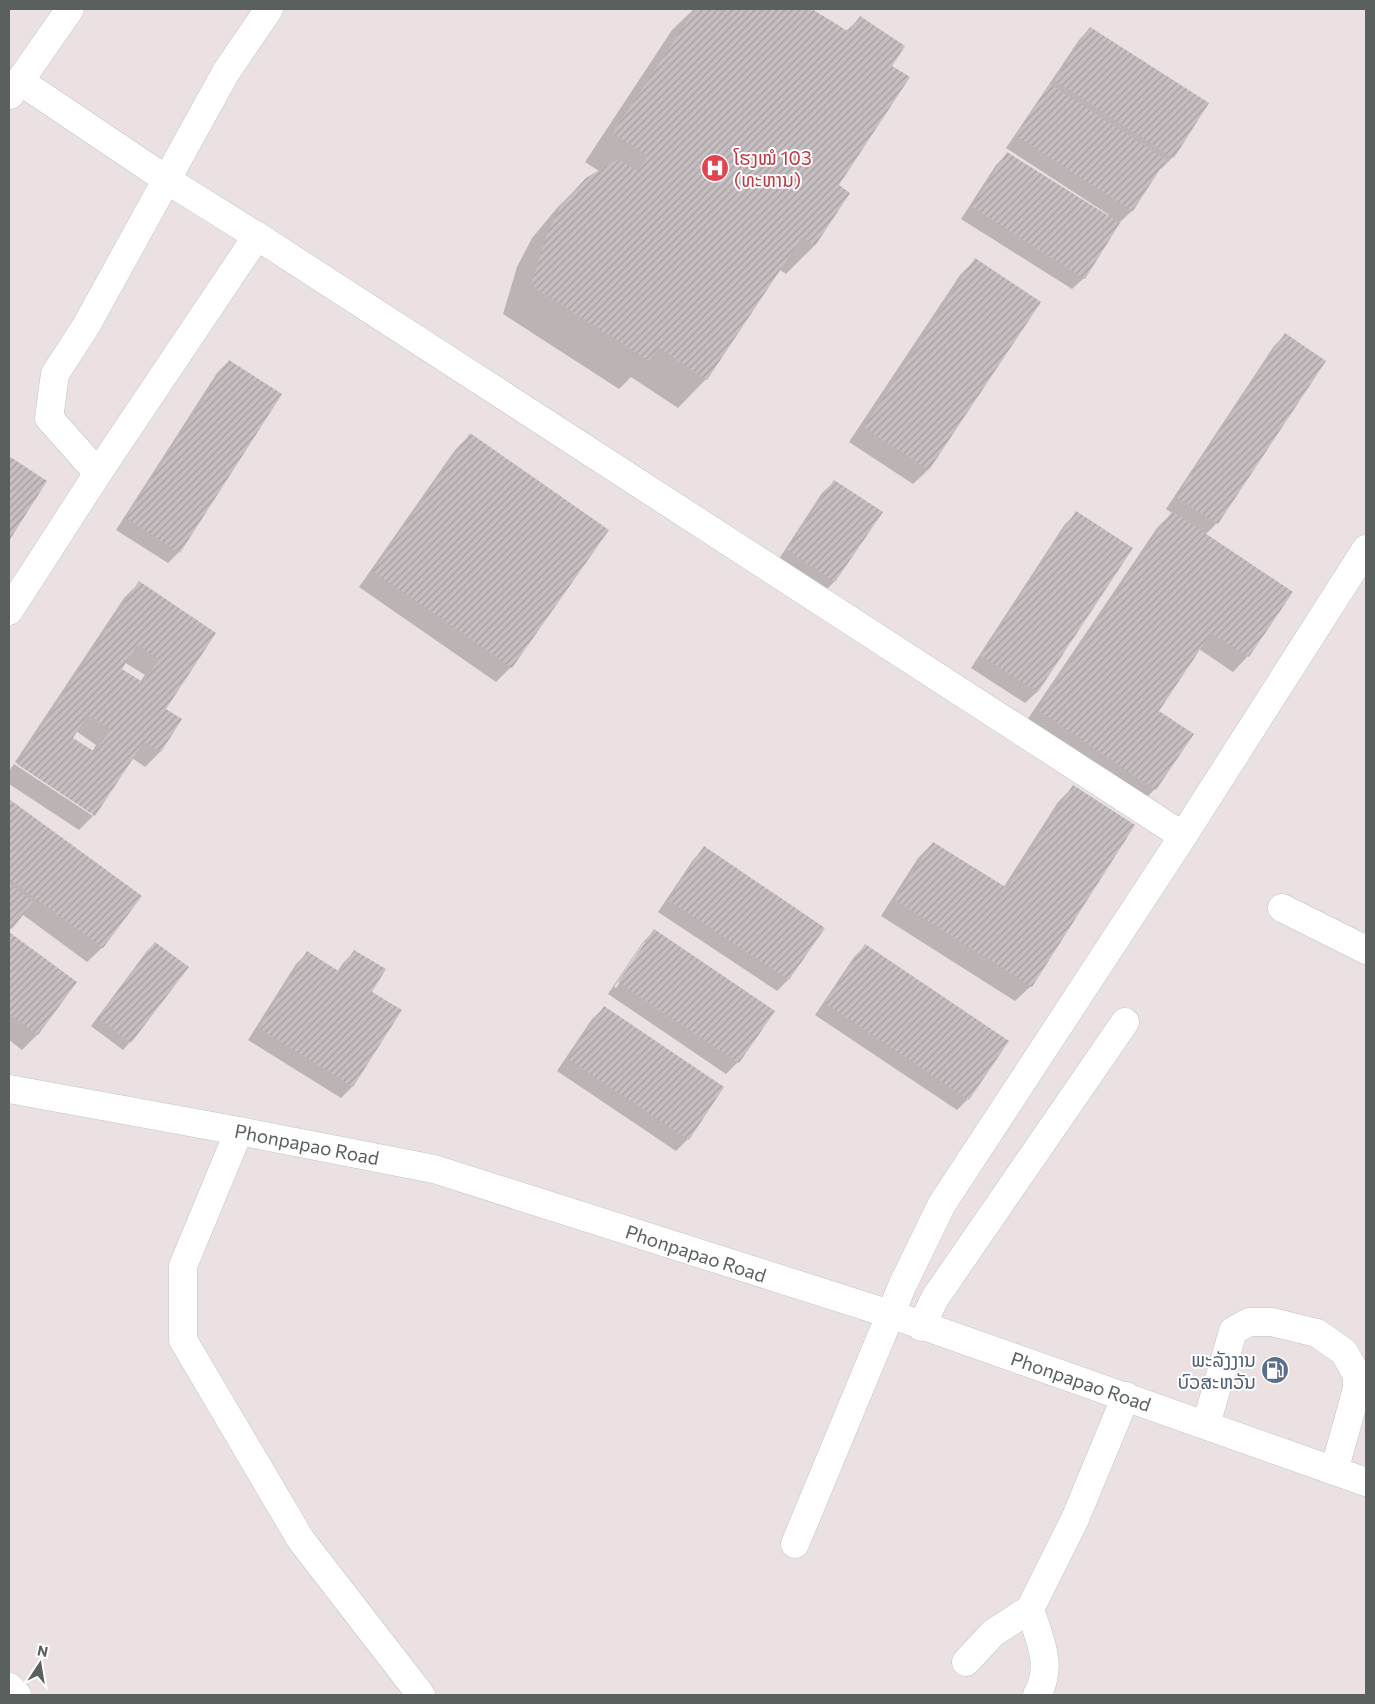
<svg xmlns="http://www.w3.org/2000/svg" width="1375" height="1704" viewBox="0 0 1375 1704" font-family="Commissioner,'Noto Sans Lao',sans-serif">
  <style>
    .shadow { fill: #0003; fill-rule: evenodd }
    .building { fill: url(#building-hatch); fill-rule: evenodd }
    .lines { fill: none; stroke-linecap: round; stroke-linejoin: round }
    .minor-casing { stroke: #c0c6c4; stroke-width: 29 }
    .minor { stroke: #fff; stroke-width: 28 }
    .labels { text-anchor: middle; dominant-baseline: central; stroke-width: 4; stroke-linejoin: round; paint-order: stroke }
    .health-label { font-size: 19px; fill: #be3a42; stroke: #fff; text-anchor: start }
    .street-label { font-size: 19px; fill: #5a605e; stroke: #fff }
    .service-label { font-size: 19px; fill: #4e5e75; stroke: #fff; text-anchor: end }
  </style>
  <defs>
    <pattern id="building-hatch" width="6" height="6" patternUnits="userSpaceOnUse" patternTransform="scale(1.25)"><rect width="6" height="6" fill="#c6bec0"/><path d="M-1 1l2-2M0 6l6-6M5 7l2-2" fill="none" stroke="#a49e9f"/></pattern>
  </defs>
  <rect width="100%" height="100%" fill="#ebe1e2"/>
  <g class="shadow">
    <path d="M 694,9 L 810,9 L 846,31 L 860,18 L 890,66 L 837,185 L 849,193 L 814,246 L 786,274 L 780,270 L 706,379 L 678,408 L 631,377 L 619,389 L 503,314 L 517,267 L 532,238 L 557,208 L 586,179 L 599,171 L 585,162 L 672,30 Z"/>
    <path d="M 1090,28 L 1173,157 L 1161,169 L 1160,168 L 1132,211 L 1120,222 L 1084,278 L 1072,289 L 961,219 L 996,165 L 1007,154 L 1108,217 L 1109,215 L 1006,148 L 1079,40 Z"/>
    <path d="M 975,260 L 929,469 L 913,484 L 849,442 L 960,275 Z"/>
    <path d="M 1285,335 L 1217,523 L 1205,535 L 1291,592 L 1248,656 L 1233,672 L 1199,649 L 1157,711 L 1155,789 L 1140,804 L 1023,726 L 1157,528 L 1172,513 L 1166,509 L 1274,346 Z"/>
    <path d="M 229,361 L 179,552 L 168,563 L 116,530 L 217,373 Z"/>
    <path d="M 470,435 L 511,667 L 496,682 L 359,587 L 455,450 Z"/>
    <path d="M 9,458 L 45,482 L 9,538 Z"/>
    <path d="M 834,482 L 834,582 L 823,593 L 777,562 L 822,493 Z"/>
    <path d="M 1077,513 L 1131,548 L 1037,692 L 1025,703 L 971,668 L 1065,524 Z"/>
    <path d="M 139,583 L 215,633 L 164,709 L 181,720 L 160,752 L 145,767 L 132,758 L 94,815 L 79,830 L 9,784 L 9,771 L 14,764 L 93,816 L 93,813 L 15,762 L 124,598 ZM 124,662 L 145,675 L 140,682 L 120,669 ZM 76,731 L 96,745 L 92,752 L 71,738 Z"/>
    <path d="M 1073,787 L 1031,986 L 1015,1001 L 881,916 L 918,858 L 933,843 L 1003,888 L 1058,802 Z"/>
    <path d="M 9,800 L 140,897 L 103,947 L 87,962 L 22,914 L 9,931 Z"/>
    <path d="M 704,848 L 823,928 L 788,980 L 777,991 L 658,912 L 693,860 Z"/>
    <path d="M 654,931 L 773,1011 L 738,1062 L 726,1074 L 608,994 L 643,942 ZM 644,942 L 647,942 L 616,988 L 614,987 Z"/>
    <path d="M 9,934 L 76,983 L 37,1035 L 22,1050 L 9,1040 Z"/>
    <path d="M 155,943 L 187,967 L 130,1042 L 123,1050 L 91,1026 L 147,951 Z"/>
    <path d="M 865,946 L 968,1099 L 957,1110 L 815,1015 L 854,957 Z"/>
    <path d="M 355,951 L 370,992 L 400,1010 L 352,1087 L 341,1098 L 248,1040 L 296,964 L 307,953 L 337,972 L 343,963 Z"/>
    <path d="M 604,1008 L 722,1088 L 688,1139 L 676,1151 L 557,1071 L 592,1019 Z"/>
  </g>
  <g class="building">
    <path d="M 695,9 L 715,9 L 722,13 L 725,9 L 812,9 L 849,32 L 860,16 L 905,46 L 892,66 L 910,77 L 839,185 L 850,193 L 815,246 L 802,237 L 707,380 L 658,347 L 649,361 L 531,285 L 546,237 L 560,207 L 586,178 L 618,159 L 638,171 L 648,156 L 613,133 Z"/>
    <path d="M 1090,27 L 1209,103 L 1174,158 L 1055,81 Z"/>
    <path d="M 1050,84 L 1166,160 L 1133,211 L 1016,136 Z"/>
    <path d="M 1007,152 L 1120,223 L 1085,279 L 972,207 Z"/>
    <path d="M 975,258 L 1041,302 L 929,470 L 864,427 Z"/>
    <path d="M 1285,333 L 1326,361 L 1218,524 L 1176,497 Z"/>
    <path d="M 229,360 L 282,394 L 180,553 L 126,518 Z"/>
    <path d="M 470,433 L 609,530 L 512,668 L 373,571 Z"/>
    <path d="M 9,456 L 47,481 L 9,541 Z"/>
    <path d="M 834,480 L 883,512 L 835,582 L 787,550 Z"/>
    <path d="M 1076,511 L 1133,548 L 1038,692 L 981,656 Z"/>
    <path d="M 1172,511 L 1293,592 L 1249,657 L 1211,633 L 1159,711 L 1194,734 L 1156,790 L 1038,710 Z"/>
    <path d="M 139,581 L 216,633 L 166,709 L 182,719 L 161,752 L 144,742 L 95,816 L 17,764 ZM 137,645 L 159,659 L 144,683 L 122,669 ZM 88,715 L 111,729 L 95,752 L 73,738 Z"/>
    <path d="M 1073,785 L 1135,825 L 1032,987 L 895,900 L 933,842 L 1007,888 Z"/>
    <path d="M 9,799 L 142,896 L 103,948 L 12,881 L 10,884 L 33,902 L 12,929 L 9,926 Z"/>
    <path d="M 704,846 L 825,928 L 789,980 L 668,900 Z"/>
    <path d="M 654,929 L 775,1011 L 739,1063 L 618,982 Z"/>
    <path d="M 9,932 L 77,982 L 38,1035 L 9,1014 Z"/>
    <path d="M 155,942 L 189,967 L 131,1043 L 98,1018 Z"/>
    <path d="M 865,944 L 1009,1041 L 969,1100 L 825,1003 Z"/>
    <path d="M 354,950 L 386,969 L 372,992 L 402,1010 L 353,1087 L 259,1028 L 307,951 L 340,972 Z"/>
    <path d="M 604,1006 L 724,1087 L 689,1140 L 568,1059 Z"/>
  </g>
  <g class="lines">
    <g class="minor-casing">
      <g id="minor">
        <path d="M 20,81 L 167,180 L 257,236 L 1183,836"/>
        <path d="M 10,95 L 70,9"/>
        <path d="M 98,473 L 49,418 L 55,374 L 86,326 L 226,72 L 269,9"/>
        <path d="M 9,611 L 98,473 L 257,236"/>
        <path d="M 1282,908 L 1366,950"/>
        <path d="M 9,1089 L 239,1131 L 434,1169 L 890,1314 L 1366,1482"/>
        <path d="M 239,1131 L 183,1266 L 183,1340 L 301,1540 L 421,1695"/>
        <path d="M 921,1327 L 935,1298 L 1125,1022"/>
        <path d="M 1206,1425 L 1233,1331 L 1249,1322 L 1272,1322 L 1317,1333 L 1344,1352 L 1357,1375 L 1357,1389 L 1334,1471"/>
        <path d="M 795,1544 L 903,1284 L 942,1204 L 1183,836 L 1366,549"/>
        <path d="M 1030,1609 C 1039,1639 1054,1665 1037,1695"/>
        <path d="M 966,1662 L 993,1633 L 1030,1609 L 1075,1519 L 1126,1396"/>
        <path d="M 9,1687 L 17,1695"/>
      </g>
    </g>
    <use href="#minor" class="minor"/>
  </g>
  <defs>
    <g id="hospital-disc" transform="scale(1.4375)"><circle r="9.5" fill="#e0444e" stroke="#fff"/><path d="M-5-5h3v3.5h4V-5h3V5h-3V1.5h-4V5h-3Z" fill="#fff"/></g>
    <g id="fuel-disc" transform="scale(1.4375)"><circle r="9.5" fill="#5c6f8a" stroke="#fff"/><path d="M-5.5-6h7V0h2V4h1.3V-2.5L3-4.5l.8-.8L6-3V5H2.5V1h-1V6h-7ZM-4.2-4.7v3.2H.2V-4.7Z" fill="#fff"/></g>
  </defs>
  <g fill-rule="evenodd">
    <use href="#hospital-disc" x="715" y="168"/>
    <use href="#fuel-disc" x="1275" y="1370"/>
  </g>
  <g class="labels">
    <g class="health-label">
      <text x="734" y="157">ໂຮງໝໍ 103<tspan x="734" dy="22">(ທະຫານ)</tspan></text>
    </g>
    <g class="street-label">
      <text transform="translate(307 1144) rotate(11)">Phonpapao Road</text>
      <text transform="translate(696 1253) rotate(18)">Phonpapao Road</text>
      <text transform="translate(1081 1381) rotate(19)">Phonpapao Road</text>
    </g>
    <g class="service-label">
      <text x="1256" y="1359">ພະລັງງານ<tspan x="1256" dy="22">ບົວສະຫວັນ</tspan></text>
    </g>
  </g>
  <rect width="1375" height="1704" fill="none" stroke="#5a605e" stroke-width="20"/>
  <g transform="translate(40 1664) rotate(12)" stroke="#ffffff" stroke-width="4" paint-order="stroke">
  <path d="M0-4L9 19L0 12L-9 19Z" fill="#5a605e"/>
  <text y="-8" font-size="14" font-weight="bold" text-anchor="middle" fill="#5a605e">N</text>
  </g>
</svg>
